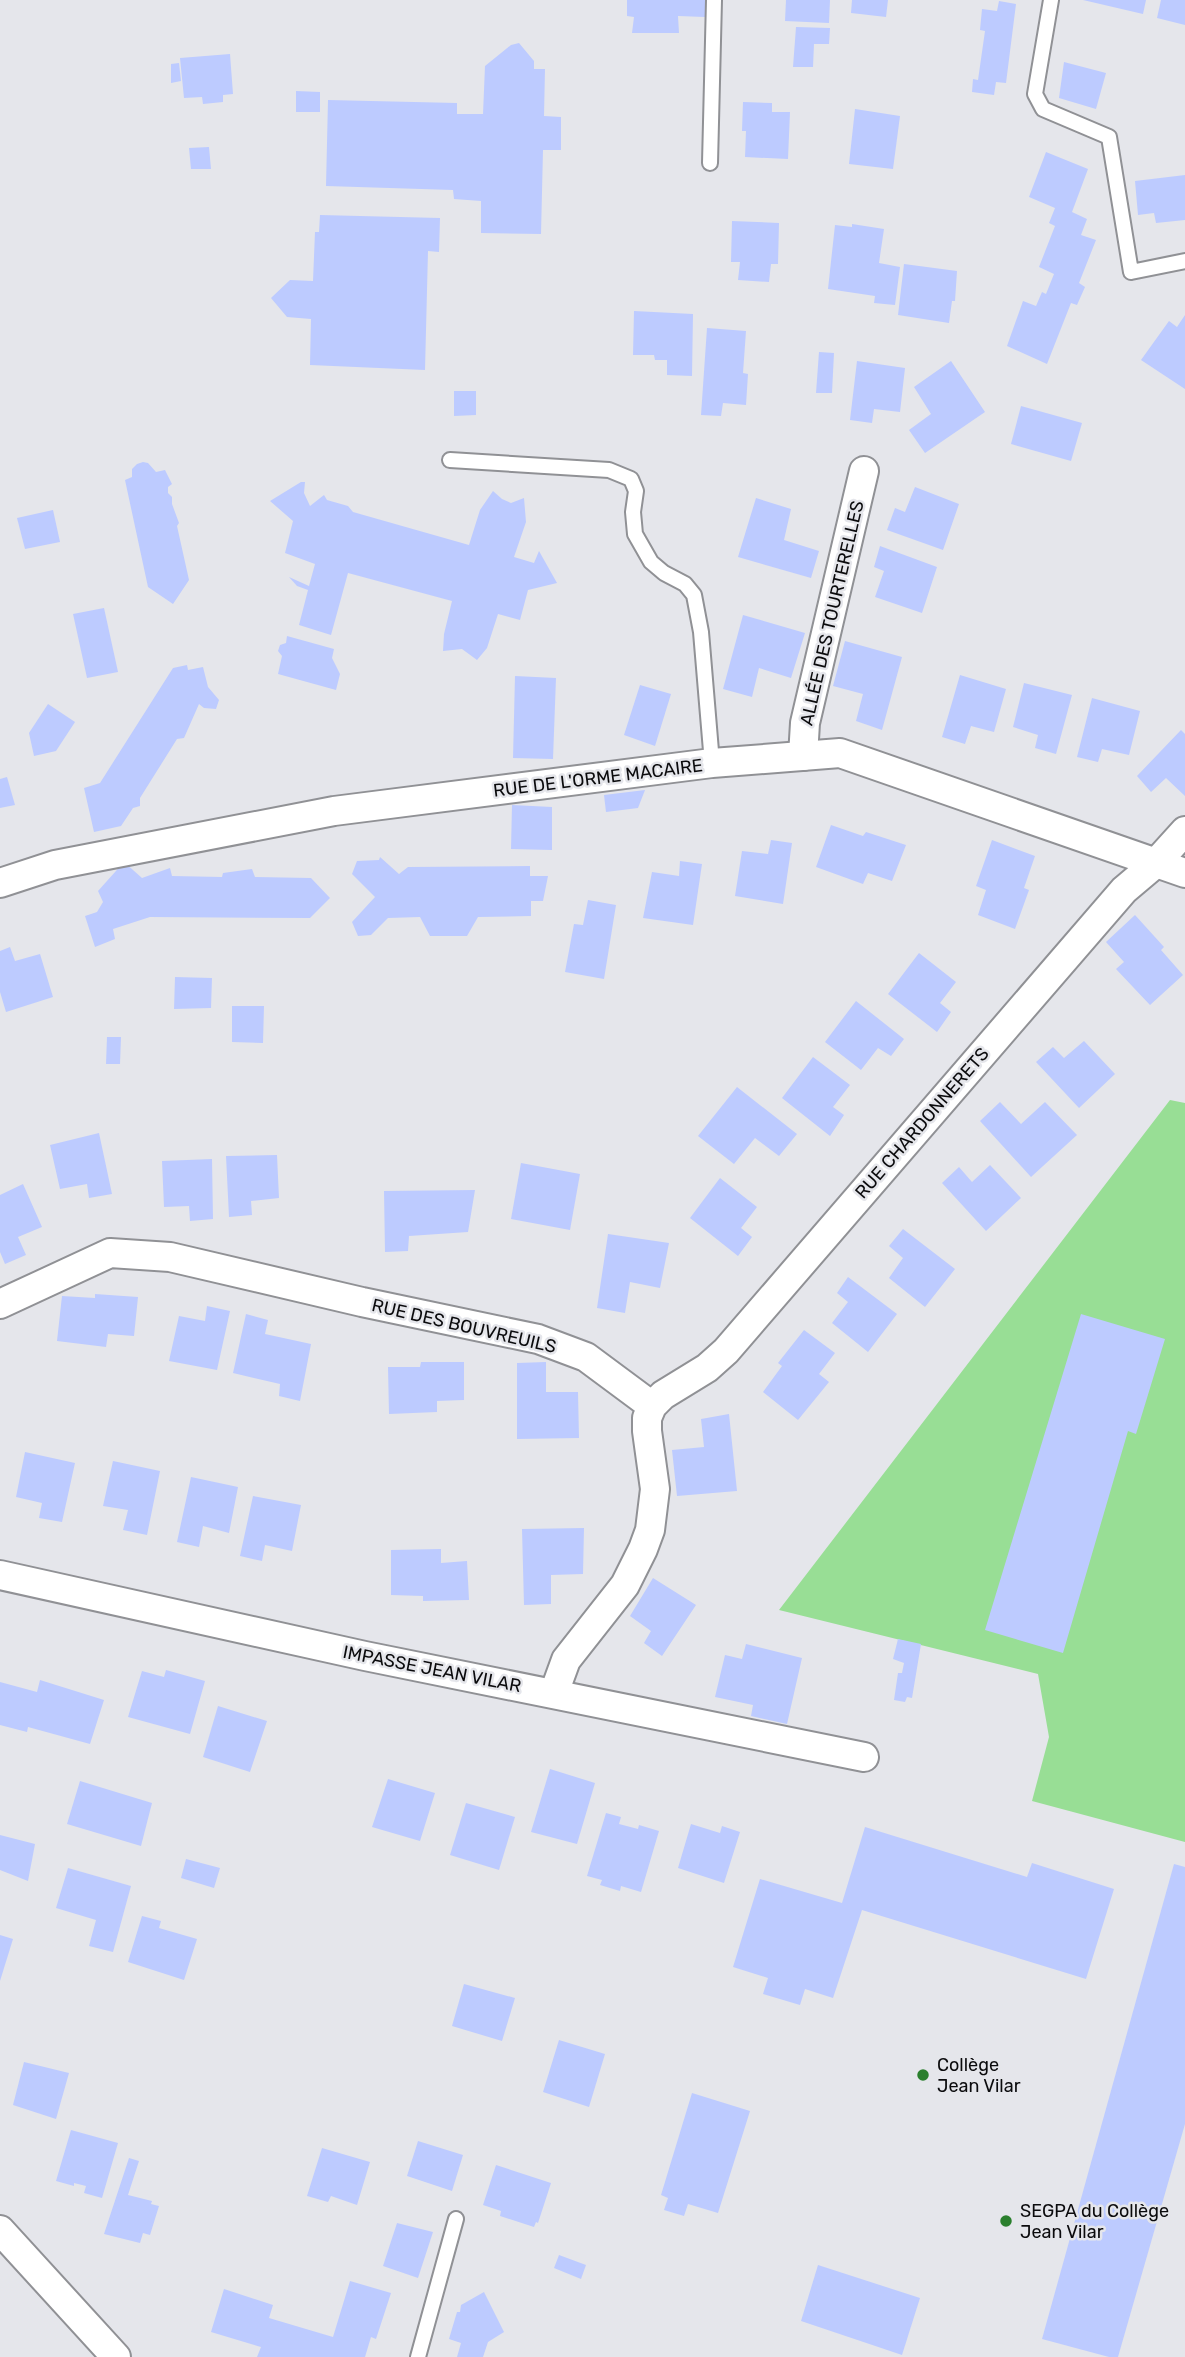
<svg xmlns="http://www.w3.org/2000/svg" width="1185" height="2357" viewBox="0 0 1185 2357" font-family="Rubik,sans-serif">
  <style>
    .green { fill: #98de95 }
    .building { fill: #bdcbff }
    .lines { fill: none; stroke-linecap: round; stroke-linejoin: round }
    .service-casing { stroke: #909195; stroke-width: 18 }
    .minor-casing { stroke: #909195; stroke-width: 32 }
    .service { stroke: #fff; stroke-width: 14 }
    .minor { stroke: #fff; stroke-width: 28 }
    .poi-dot { fill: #2a7f2d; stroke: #e5e6eb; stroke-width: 2.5 }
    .labels { text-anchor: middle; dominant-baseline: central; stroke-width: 5; stroke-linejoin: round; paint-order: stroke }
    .street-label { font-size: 18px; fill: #0b0b0d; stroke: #e5e6eb }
    .poi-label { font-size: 18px; fill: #0b0b0d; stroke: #e5e6eb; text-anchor: start }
  </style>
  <rect width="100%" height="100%" fill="#e5e6eb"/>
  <path class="green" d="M 1170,1100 L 1185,1103 L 1185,1842 L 1032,1801 L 1049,1737 L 1038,1674 L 779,1610 Z"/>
  <g class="building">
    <path d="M 627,0 L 705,0 L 705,17 L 678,16 L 679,33 L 632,33 L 634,17 L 627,16 Z"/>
    <path d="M 786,0 L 830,0 L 829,23 L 785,21 Z"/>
    <path d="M 852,0 L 888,0 L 886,17 L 851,13 Z"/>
    <path d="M 1083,0 L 1146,0 L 1143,14 Z"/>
    <path d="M 1161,0 L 1185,0 L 1185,25 L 1157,18 Z"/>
    <path d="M 999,1 L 1016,4 L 1006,83 L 996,82 L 994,95 L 972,92 L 973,79 L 978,80 L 985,31 L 980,30 L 982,9 L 997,11 Z"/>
    <path d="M 796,27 L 830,28 L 829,44 L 814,44 L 813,67 L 793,67 Z"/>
    <path d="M 519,43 L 534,61 L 534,69 L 545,69 L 544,116 L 561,117 L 561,150 L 543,150 L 541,234 L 481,233 L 481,201 L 454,199 L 453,190 L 326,186 L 328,100 L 457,103 L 457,114 L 483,114 L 485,66 L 511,45 Z"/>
    <path d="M 230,54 L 233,94 L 223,95 L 223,102 L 203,104 L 202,97 L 184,98 L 180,58 Z"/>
    <path d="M 1064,62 L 1106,73 L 1096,109 L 1059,98 Z"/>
    <path d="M 179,63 L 181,81 L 171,83 L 171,64 Z"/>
    <path d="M 296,91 L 320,92 L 320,112 L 296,112 Z"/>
    <path d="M 743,102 L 772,103 L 772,112 L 790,112 L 788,159 L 745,157 L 746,131 L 742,131 Z"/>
    <path d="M 855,109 L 900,116 L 893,169 L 849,164 Z"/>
    <path d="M 209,147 L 211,169 L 191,169 L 189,148 Z"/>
    <path d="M 1046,152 L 1088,169 L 1072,212 L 1087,219 L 1081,235 L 1096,240 L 1079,283 L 1085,287 L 1077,305 L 1071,303 L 1047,364 L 1007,346 L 1023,301 L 1036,306 L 1042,292 L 1046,294 L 1054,274 L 1039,267 L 1055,226 L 1049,223 L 1055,208 L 1029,197 Z"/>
    <path d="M 1185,175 L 1185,220 L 1156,223 L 1154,213 L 1138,215 L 1135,181 Z"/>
    <path d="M 320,215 L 440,218 L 439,252 L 428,251 L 425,370 L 310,365 L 311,319 L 287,317 L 271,298 L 290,280 L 313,281 L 315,232 L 319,232 Z"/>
    <path d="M 732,221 L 779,223 L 778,264 L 771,264 L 769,282 L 738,280 L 740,262 L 731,262 Z"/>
    <path d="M 852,224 L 884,229 L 879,263 L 900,267 L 895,305 L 874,303 L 875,296 L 828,289 L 835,225 L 852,227 Z"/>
    <path d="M 904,264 L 957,271 L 955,301 L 952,301 L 949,323 L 898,315 Z"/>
    <path d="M 634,311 L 693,314 L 692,376 L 667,375 L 667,360 L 655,360 L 654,355 L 633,355 Z"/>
    <path d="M 1185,315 L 1185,389 L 1141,360 L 1169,321 L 1177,327 Z"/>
    <path d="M 707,328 L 746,331 L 743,373 L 748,374 L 746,405 L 723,403 L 721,416 L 701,415 Z"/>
    <path d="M 819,352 L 834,353 L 832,393 L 816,393 Z"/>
    <path d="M 857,361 L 905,368 L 900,412 L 874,409 L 872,423 L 850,420 Z"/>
    <path d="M 951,361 L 985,412 L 925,453 L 909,430 L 931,414 L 914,387 Z"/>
    <path d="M 454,391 L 476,391 L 476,415 L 454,416 Z"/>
    <path d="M 1021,406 L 1082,423 L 1071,461 L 1011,444 Z"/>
    <path d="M 143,462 L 148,463 L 156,472 L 165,470 L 172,484 L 168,487 L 168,493 L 172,497 L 172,504 L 179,523 L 177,526 L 189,580 L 173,604 L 148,587 L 125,480 L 132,477 L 132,469 L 137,464 Z"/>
    <path d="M 301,482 L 305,482 L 304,493 L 310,506 L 324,495 L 327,500 L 348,506 L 353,512 L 469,545 L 480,510 L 493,491 L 502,499 L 511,503 L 524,498 L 526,522 L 514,557 L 534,563 L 539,551 L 557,583 L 528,590 L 520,620 L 498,614 L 487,648 L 477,660 L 462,649 L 443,651 L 444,634 L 452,601 L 348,573 L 331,635 L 299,625 L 308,590 L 297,586 L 289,577 L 309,586 L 315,564 L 285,553 L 293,521 L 270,501 Z"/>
    <path d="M 915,487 L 959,504 L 943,550 L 887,530 L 895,508 L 905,512 Z"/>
    <path d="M 756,498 L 791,509 L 784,540 L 819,551 L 811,578 L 738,557 Z"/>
    <path d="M 53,510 L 60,542 L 25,549 L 17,518 Z"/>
    <path d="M 880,546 L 937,567 L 922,613 L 875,597 L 884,571 L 874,567 Z"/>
    <path d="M 104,608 L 118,672 L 87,678 L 73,614 Z"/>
    <path d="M 743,615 L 805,633 L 791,678 L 759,668 L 752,697 L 723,689 Z"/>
    <path d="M 287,636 L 334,649 L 332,658 L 340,674 L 336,690 L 278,674 L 282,656 L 278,651 L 280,645 L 286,643 Z"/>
    <path d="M 845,641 L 902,657 L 882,730 L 856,721 L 863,694 L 833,686 Z"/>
    <path d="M 187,665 L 188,670 L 203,667 L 208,687 L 219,700 L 216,709 L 204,708 L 199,704 L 184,738 L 177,739 L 140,798 L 140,806 L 133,808 L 121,826 L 94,832 L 84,788 L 100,783 L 173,668 Z"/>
    <path d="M 960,675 L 1006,689 L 994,732 L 971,726 L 965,744 L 942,737 Z"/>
    <path d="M 515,676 L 556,678 L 553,759 L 513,758 Z"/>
    <path d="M 1024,683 L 1072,695 L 1056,754 L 1035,748 L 1038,735 L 1013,727 Z"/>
    <path d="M 640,685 L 671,694 L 655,746 L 624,735 Z"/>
    <path d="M 1092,698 L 1140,711 L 1129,755 L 1102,749 L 1098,762 L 1077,757 Z"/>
    <path d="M 48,704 L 75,722 L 56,751 L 34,756 L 29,733 Z"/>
    <path d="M 1181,730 L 1185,734 L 1185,796 L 1166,778 L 1151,792 L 1137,776 Z"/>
    <path d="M 7,777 L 15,805 L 0,808 L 0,779 Z"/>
    <path d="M 645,790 L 638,808 L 606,812 L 604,795 Z"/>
    <path d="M 512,805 L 552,807 L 552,850 L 511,849 Z"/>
    <path d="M 831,825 L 863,836 L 866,832 L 906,845 L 892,881 L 868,873 L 863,884 L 816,867 Z"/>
    <path d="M 771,840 L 792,843 L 783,904 L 735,896 L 742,851 L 768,854 Z"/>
    <path d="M 992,840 L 1035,856 L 1024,888 L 1029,890 L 1015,929 L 978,915 L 986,890 L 976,886 Z"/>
    <path d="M 380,857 L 399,874 L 408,867 L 530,866 L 530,876 L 548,876 L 543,901 L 531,901 L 531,916 L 478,917 L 467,936 L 430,936 L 420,917 L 388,918 L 371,935 L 358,936 L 352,922 L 375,897 L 352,874 L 357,861 L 379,860 Z"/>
    <path d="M 680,861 L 702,864 L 693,925 L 643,918 L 652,872 L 679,876 Z"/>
    <path d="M 124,862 L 142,878 L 170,868 L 172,876 L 222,877 L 223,873 L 252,869 L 255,877 L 311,878 L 330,898 L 310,918 L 150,917 L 113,929 L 115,939 L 95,947 L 85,916 L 97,912 L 103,902 L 98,891 Z"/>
    <path d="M 588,900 L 616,905 L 604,979 L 565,972 L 574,924 L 583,925 Z"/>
    <path d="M 1135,915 L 1164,947 L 1161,950 L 1183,975 L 1150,1005 L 1116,969 L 1124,962 L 1106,942 Z"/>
    <path d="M 10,947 L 15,961 L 40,954 L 53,997 L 6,1012 L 0,992 L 0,951 Z"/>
    <path d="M 919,953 L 956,982 L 940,1003 L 951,1012 L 937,1032 L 888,994 Z"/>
    <path d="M 175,977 L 212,978 L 211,1008 L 174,1009 Z"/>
    <path d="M 856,1001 L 904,1039 L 891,1056 L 878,1048 L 861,1070 L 825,1042 Z"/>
    <path d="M 232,1006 L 264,1006 L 263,1043 L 232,1042 Z"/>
    <path d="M 107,1037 L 121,1037 L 120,1064 L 106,1064 Z"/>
    <path d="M 1084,1041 L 1115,1074 L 1079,1108 L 1036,1062 L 1053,1047 L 1064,1058 Z"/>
    <path d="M 813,1057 L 850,1085 L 833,1107 L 844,1115 L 830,1136 L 782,1098 Z"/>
    <path d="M 737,1087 L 797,1134 L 779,1156 L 755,1138 L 734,1164 L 698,1136 Z"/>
    <path d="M 1000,1102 L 1021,1124 L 1045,1102 L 1077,1135 L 1031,1177 L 980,1121 Z"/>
    <path d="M 99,1133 L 112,1194 L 89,1198 L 87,1184 L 60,1189 L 50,1145 Z"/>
    <path d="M 277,1155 L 279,1198 L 251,1201 L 252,1215 L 229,1217 L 226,1156 Z"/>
    <path d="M 212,1159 L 213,1219 L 190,1221 L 189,1206 L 164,1207 L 162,1161 Z"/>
    <path d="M 521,1163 L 580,1174 L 570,1230 L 511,1219 Z"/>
    <path d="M 990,1165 L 1021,1198 L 986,1231 L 942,1183 L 959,1167 L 972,1182 Z"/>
    <path d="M 720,1178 L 757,1207 L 741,1228 L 752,1237 L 738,1256 L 690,1218 Z"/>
    <path d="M 23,1184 L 42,1227 L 18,1237 L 26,1255 L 5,1264 L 0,1252 L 0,1195 Z"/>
    <path d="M 475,1190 L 468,1232 L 409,1236 L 408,1251 L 385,1252 L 384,1191 Z"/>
    <path d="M 903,1229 L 955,1269 L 925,1307 L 889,1278 L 903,1258 L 889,1246 Z"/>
    <path d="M 608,1234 L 669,1243 L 660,1288 L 630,1282 L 625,1313 L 597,1308 Z"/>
    <path d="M 848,1277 L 897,1314 L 868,1352 L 832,1323 L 848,1302 L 837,1293 Z"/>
    <path d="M 95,1294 L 138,1297 L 134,1336 L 108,1334 L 106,1347 L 57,1341 L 62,1296 L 95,1298 Z"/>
    <path d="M 207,1306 L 230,1311 L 217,1370 L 169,1361 L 179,1316 L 205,1321 Z"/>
    <path d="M 246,1314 L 268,1320 L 265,1334 L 311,1344 L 300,1401 L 279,1396 L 280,1384 L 233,1373 Z"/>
    <path d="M 1081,1314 L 1165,1339 L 1136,1434 L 1128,1431 L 1063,1653 L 985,1630 Z"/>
    <path d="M 804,1330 L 835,1353 L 819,1374 L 829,1382 L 798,1420 L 763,1392 L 782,1366 L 778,1363 Z"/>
    <path d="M 421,1362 L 464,1362 L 464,1400 L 437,1401 L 437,1412 L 389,1414 L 388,1367 L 420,1367 Z"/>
    <path d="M 546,1362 L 546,1392 L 578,1392 L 579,1438 L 517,1439 L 517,1363 Z"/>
    <path d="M 729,1414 L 737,1491 L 677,1496 L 672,1450 L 704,1447 L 701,1419 Z"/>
    <path d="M 25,1452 L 75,1463 L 62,1522 L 39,1518 L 42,1503 L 16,1497 Z"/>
    <path d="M 113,1461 L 160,1471 L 147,1535 L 123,1530 L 128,1510 L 103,1506 Z"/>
    <path d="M 191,1477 L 238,1487 L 229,1533 L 203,1526 L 199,1547 L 177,1542 Z"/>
    <path d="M 253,1496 L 301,1505 L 292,1551 L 265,1545 L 262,1561 L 240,1556 Z"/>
    <path d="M 584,1528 L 583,1574 L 551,1575 L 551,1604 L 524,1605 L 522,1529 Z"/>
    <path d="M 441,1549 L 441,1563 L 467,1561 L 469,1600 L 423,1601 L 423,1596 L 391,1595 L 391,1550 Z"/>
    <path d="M 653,1578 L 696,1605 L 662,1656 L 644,1643 L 651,1631 L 630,1616 Z"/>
    <path d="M 898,1639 L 921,1644 L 912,1698 L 907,1697 L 905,1702 L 894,1700 L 898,1673 L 902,1673 L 904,1663 L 893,1659 Z"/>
    <path d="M 746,1644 L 802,1658 L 787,1724 L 751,1716 L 753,1705 L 715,1697 L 725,1655 L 742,1659 Z"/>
    <path d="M 166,1670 L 205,1681 L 190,1734 L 128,1717 L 142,1671 L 164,1677 Z"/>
    <path d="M 40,1680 L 104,1700 L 90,1744 L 28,1727 L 27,1732 L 0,1725 L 0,1682 L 37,1692 Z"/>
    <path d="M 218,1706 L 267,1721 L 250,1772 L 203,1757 Z"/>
    <path d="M 550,1769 L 595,1783 L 577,1844 L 531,1832 Z"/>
    <path d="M 388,1779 L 435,1793 L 420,1841 L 372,1827 Z"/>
    <path d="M 80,1781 L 152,1803 L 141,1846 L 67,1824 Z"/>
    <path d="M 466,1803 L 515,1817 L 499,1870 L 450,1855 Z"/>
    <path d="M 606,1813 L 621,1817 L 619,1824 L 638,1829 L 639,1825 L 659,1831 L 641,1892 L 621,1886 L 620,1891 L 600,1885 L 602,1880 L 587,1876 Z"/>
    <path d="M 691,1824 L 720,1833 L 722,1826 L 740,1832 L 724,1883 L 678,1868 Z"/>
    <path d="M 865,1827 L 1027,1877 L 1032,1863 L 1114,1889 L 1086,1979 L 862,1910 L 833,1998 L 805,1989 L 800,2005 L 763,1994 L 768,1978 L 733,1967 L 760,1879 L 842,1903 Z"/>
    <path d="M 0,1835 L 35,1844 L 28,1881 L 0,1870 Z"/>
    <path d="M 186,1859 L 220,1868 L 214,1888 L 181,1878 Z"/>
    <path d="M 1174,1864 L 1185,1867 L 1185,2124 L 1118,2357 L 1109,2357 L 1042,2339 Z"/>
    <path d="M 68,1868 L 131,1886 L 113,1952 L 89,1946 L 96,1920 L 56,1908 Z"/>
    <path d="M 142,1916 L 161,1921 L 159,1928 L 197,1939 L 184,1980 L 128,1962 Z"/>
    <path d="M 0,1935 L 13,1939 L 0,1981 Z"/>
    <path d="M 464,1984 L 515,1998 L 502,2041 L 452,2026 Z"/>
    <path d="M 559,2040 L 605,2054 L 589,2107 L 543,2092 Z"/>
    <path d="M 24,2062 L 69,2073 L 56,2119 L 13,2105 Z"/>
    <path d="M 692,2093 L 750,2111 L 718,2213 L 688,2204 L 684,2216 L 664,2210 L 668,2198 L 661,2195 Z"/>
    <path d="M 71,2130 L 118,2143 L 102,2198 L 84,2193 L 86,2186 L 74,2183 L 74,2186 L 56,2181 Z"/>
    <path d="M 418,2141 L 463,2155 L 452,2191 L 407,2176 Z"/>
    <path d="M 322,2148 L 370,2162 L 357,2205 L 331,2196 L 328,2202 L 307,2196 Z"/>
    <path d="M 129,2158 L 139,2161 L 128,2195 L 152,2201 L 151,2204 L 159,2206 L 150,2235 L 143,2233 L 140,2243 L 104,2234 Z"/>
    <path d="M 496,2165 L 551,2183 L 538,2223 L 536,2222 L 534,2227 L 500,2216 L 501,2211 L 483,2205 Z"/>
    <path d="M 397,2223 L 433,2232 L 418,2278 L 383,2266 Z"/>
    <path d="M 559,2255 L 586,2265 L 581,2279 L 554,2268 Z"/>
    <path d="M 818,2265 L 920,2298 L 902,2355 L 801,2321 Z"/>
    <path d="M 350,2281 L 391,2293 L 376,2339 L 371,2337 L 365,2357 L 257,2357 L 261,2347 L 211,2332 L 224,2289 L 273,2305 L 269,2318 L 333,2337 Z"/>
    <path d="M 484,2292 L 504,2332 L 488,2342 L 483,2357 L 457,2357 L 461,2343 L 449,2339 L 457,2312 L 460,2312 L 461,2305 Z"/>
  </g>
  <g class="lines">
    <g class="service-casing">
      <g id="service">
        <path d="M 1051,0 L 1035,94 L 1043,109 L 1109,137 L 1131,272 L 1185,261"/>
        <path d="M 710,163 L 714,0"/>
        <path d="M 450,460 L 609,470 L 631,479 L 636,491 L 633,512 L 635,534 L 651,562 L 664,573 L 685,584 L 694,595 L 701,632 L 712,763"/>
        <path d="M 418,2357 L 456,2219"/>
      </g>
    </g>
    <g class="minor-casing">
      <g id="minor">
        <path d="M 803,756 L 805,723 L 864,471"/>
        <path d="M 0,883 L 55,865 L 334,811 L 712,763 L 840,753 L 1185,873"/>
        <path d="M 0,1304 L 110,1253 L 170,1257 L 362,1302 L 538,1339 L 586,1357 L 652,1406"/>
        <path d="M 0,1575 L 365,1656 L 864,1757"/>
        <path d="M 554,1693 L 566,1660 L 625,1585 L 643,1549 L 650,1530 L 655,1489 L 647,1431 L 647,1418 L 652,1406 L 663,1395 L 707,1368 L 726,1351 L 1124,890 L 1156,863 L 1185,831"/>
        <path d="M 0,2230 L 116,2357"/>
      </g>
    </g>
    <use href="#service" class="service"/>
    <use href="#minor" class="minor"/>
  </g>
  <g class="poi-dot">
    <circle cx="923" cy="2075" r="7"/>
    <circle cx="1006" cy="2221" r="7"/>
  </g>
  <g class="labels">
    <g class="street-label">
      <text transform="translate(832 613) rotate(-77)">ALLÉE DES TOURTERELLES</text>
      <text transform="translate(598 778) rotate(-7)">RUE DE L'ORME MACAIRE</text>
      <text transform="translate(922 1123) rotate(-49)">RUE CHARDONNERETS</text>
      <text transform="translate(464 1326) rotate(13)">RUE DES BOUVREUILS</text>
      <text transform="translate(432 1669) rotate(11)">IMPASSE JEAN VILAR</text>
    </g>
    <g class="poi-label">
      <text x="937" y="2065">Collège<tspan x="937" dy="21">Jean Vilar</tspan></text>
      <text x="1020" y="2211">SEGPA du Collège<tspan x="1020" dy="21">Jean Vilar</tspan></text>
    </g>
  </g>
</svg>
